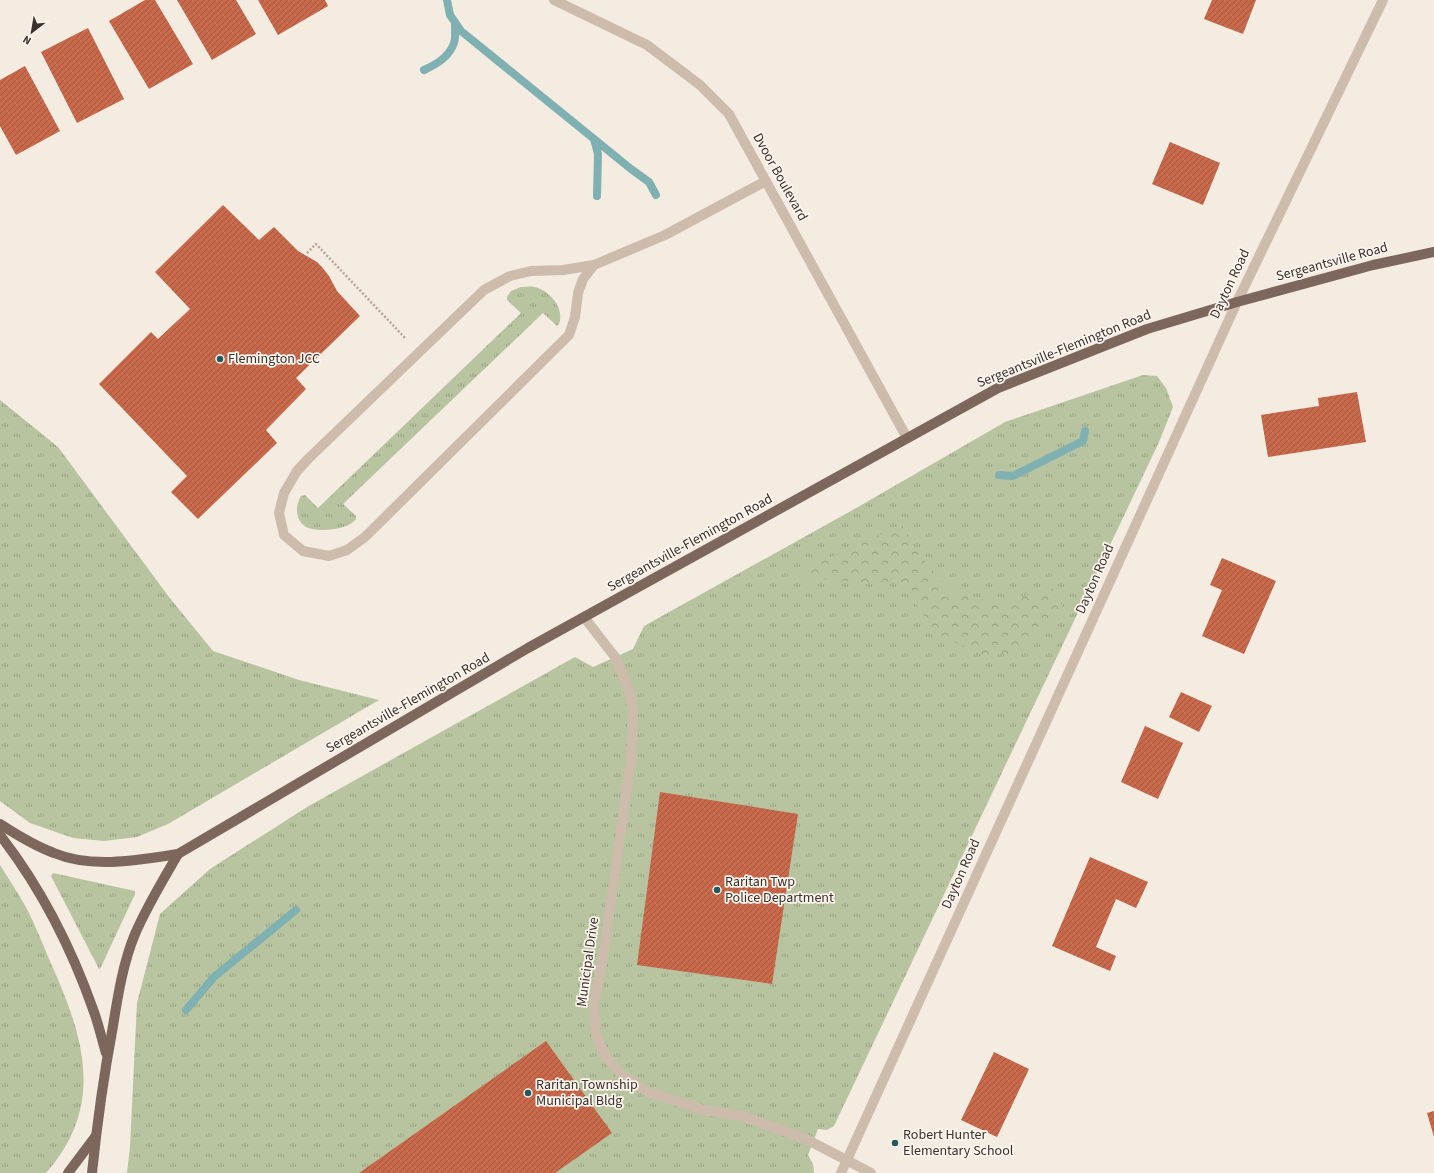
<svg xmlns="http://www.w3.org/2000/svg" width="1434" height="1173" viewBox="0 0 1434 1173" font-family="'Source Sans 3',sans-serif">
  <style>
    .grass { fill: url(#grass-tufts) }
    .forest { fill: url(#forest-crowns) }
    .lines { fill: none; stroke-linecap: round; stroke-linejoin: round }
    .stream { stroke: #7fb0b2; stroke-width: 8 }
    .building { fill: url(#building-hatch) }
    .path { stroke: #b9a596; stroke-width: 2.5; stroke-dasharray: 2 2; stroke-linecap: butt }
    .minor { stroke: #cdbbac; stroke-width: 10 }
    .major { stroke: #7d675c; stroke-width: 10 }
    .poi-dot { fill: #1f5a5e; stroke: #fbf5ee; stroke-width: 1.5 }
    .labels { text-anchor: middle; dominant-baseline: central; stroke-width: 3.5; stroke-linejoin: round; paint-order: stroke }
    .street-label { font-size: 14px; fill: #3b302b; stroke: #fbf5ee }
    .poi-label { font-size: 14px; fill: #3b302b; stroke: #fbf5ee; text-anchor: start }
  </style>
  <defs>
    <pattern id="grass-tufts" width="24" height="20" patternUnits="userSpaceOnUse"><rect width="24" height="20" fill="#b8c4a0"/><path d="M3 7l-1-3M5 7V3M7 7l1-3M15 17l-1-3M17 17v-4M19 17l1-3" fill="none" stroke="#97a083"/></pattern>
    <pattern id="forest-crowns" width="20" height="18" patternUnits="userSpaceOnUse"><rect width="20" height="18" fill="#b8c4a0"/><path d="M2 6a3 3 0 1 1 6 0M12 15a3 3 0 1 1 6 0" fill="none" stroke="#97a083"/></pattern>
    <pattern id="building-hatch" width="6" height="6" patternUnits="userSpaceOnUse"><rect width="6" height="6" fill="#c8694b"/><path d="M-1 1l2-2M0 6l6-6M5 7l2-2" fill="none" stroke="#a4573f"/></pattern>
  </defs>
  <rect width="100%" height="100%" fill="#f4ebe1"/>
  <g class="grass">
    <path d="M 521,287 C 525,287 530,286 534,287 C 550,290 565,309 559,324 L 557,326 L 543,313 L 343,504 L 356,516 L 356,519 C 349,530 317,533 306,527 C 295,520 295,506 301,496 L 305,495 L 318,508 L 521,313 L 507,300 L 507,297 L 511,291 Z"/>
    <path d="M 1143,375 L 1157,376 L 1166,388 L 1173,407 L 1159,442 L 834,1126 L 827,1130 L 818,1129 L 808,1155 L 813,1164 L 814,1173 L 127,1173 L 130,1147 L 137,1003 L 160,914 L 210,869 L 307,807 L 575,657 L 593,667 L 633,649 L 644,626 L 858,507 L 1005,422 Z"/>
    <path d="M 0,400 L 58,447 L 169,597 L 213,651 L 299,680 L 379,700 L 168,824 L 137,837 L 104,841 L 73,838 L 30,823 L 0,801 Z"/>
    <path d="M 0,865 C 9,880 19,894 27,909 C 35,925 42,942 49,959 C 83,1034 107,1104 46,1173 L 0,1173 Z"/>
    <path d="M 53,873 L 135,891 L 135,894 L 100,969 L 99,969 L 51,876 Z"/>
  </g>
  <path class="forest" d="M 902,524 L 909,542 L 952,593 L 1003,604 L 1051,586 L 1062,606 L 1049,626 L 1020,654 L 981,654 L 937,634 L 900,581 L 863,583 L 791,576 Z"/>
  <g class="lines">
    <g class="stream">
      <path d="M 447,0 L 450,15 L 461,31 L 631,169 L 649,182 L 656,195"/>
      <path d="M 424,70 C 437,64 449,57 454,43 C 456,37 455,29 455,23"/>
      <path d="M 594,139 L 598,154 L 597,196"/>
      <path d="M 999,475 L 1013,476 L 1083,441 L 1085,431"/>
      <path d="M 186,1010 L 214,977 L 296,910"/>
    </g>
  </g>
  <g class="building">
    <path d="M 145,0 L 155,0 L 193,64 L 149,89 L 109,21 Z"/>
    <path d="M 177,0 L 236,0 L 256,34 L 212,60 Z"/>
    <path d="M 258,0 L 325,0 L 328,6 L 278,35 Z"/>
    <path d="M 1212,0 L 1256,0 L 1243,34 L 1204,19 Z"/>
    <path d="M 88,28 L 124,99 L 77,123 L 41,52 Z"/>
    <path d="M 25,66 L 60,131 L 16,155 L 0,126 L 0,80 Z"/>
    <path d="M 1170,142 L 1220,163 L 1203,205 L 1152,184 Z"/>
    <path d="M 223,205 L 259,240 L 274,227 L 298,251 L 317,262 L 322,267 L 329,276 L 337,291 L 360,316 L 296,378 L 306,389 L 266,430 L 277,443 L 198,519 L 171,492 L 187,476 L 99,384 L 151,332 L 158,339 L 190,309 L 155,272 Z"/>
    <path d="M 1357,392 L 1366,442 L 1268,457 L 1261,415 L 1319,406 L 1318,398 Z"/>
    <path d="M 1222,558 L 1276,581 L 1244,654 L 1202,636 L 1222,590 L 1210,585 Z"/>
    <path d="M 1181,692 L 1212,706 L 1199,732 L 1169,717 Z"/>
    <path d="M 1145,726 L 1183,743 L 1158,799 L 1121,782 Z"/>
    <path d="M 660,792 L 798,814 L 772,984 L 637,965 Z"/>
    <path d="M 1090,857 L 1148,882 L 1136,908 L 1116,899 L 1096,947 L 1116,956 L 1110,971 L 1052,946 Z"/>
    <path d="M 546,1041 L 612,1133 L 555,1173 L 359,1173 Z"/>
    <path d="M 994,1052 L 1029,1069 L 997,1137 L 961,1120 Z"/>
    <path d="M 1434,1111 L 1434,1137 L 1427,1113 Z"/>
  </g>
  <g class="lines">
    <path class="path" d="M 307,253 L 316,244 L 405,338"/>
    <g class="minor">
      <path d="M 554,0 L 647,45 L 700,85 L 729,114 L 907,438"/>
      <path d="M 594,265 L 583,279 L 578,293 L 575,317 L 569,335 L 365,537 L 347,550 L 329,556 L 303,551 L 284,535 L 279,513 L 284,493 L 297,471 L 308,459 L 484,290 L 510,276 L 531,271 L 563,270 L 594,265 L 665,235 L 766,181"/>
      <path d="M 584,617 L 615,657 L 629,690 L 633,714 L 631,763 L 630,767 L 602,964 L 594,1003 L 596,1035 L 605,1056 L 622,1075 L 648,1092 L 704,1110 L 742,1116 L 806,1139 L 871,1173"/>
      <path d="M 841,1173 L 1237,302 L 1383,0"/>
    </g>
    <g class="major">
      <path d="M 0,824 C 17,835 35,846 54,853 C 92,869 139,860 178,854 L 528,648 L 998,388 L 1147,329 L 1237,302 L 1373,265 L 1434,252"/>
      <path d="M 0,835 C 41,888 72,949 94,1012 C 99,1026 102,1040 106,1053"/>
      <path d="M 68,1173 L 95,1137"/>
      <path d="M 92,1173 C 97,1124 104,1074 113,1026 C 118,995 123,963 135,934 C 147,906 163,880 178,854"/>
    </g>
  </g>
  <g class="poi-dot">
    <circle cx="220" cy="359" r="4"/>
    <circle cx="717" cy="890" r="4"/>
    <circle cx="528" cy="1093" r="4"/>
    <circle cx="895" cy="1143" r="4"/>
  </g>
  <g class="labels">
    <g class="street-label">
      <text transform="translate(780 177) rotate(61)">Dvoor Boulevard</text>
      <text transform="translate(1332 262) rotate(-15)">Sergeantsville Road</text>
      <text transform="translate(1230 284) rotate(-65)">Dayton Road</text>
      <text transform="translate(1064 349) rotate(-22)">Sergeantsville-Flemington Road</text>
      <text transform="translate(690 543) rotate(-29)">Sergeantsville-Flemington Road</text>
      <text transform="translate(1095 579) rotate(-66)">Dayton Road</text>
      <text transform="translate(408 703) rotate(-30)">Sergeantsville-Flemington Road</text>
      <text transform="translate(961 874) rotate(-66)">Dayton Road</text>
      <text transform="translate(588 962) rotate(-82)">Municipal Drive</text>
    </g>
    <g class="poi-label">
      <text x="228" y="359">Flemington JCC</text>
      <text x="725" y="882">Raritan Twp<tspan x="725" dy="16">Police Department</tspan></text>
      <text x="536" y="1085">Raritan Township<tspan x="536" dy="16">Municipal Bldg</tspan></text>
      <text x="903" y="1135">Robert Hunter<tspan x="903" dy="16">Elementary School</tspan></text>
    </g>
  </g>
  <g transform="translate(32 32) rotate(211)" stroke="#fbf5ee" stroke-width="3" paint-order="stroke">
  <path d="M0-3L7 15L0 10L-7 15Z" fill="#3b302b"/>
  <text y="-6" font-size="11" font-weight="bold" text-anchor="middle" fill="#3b302b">N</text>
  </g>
</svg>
